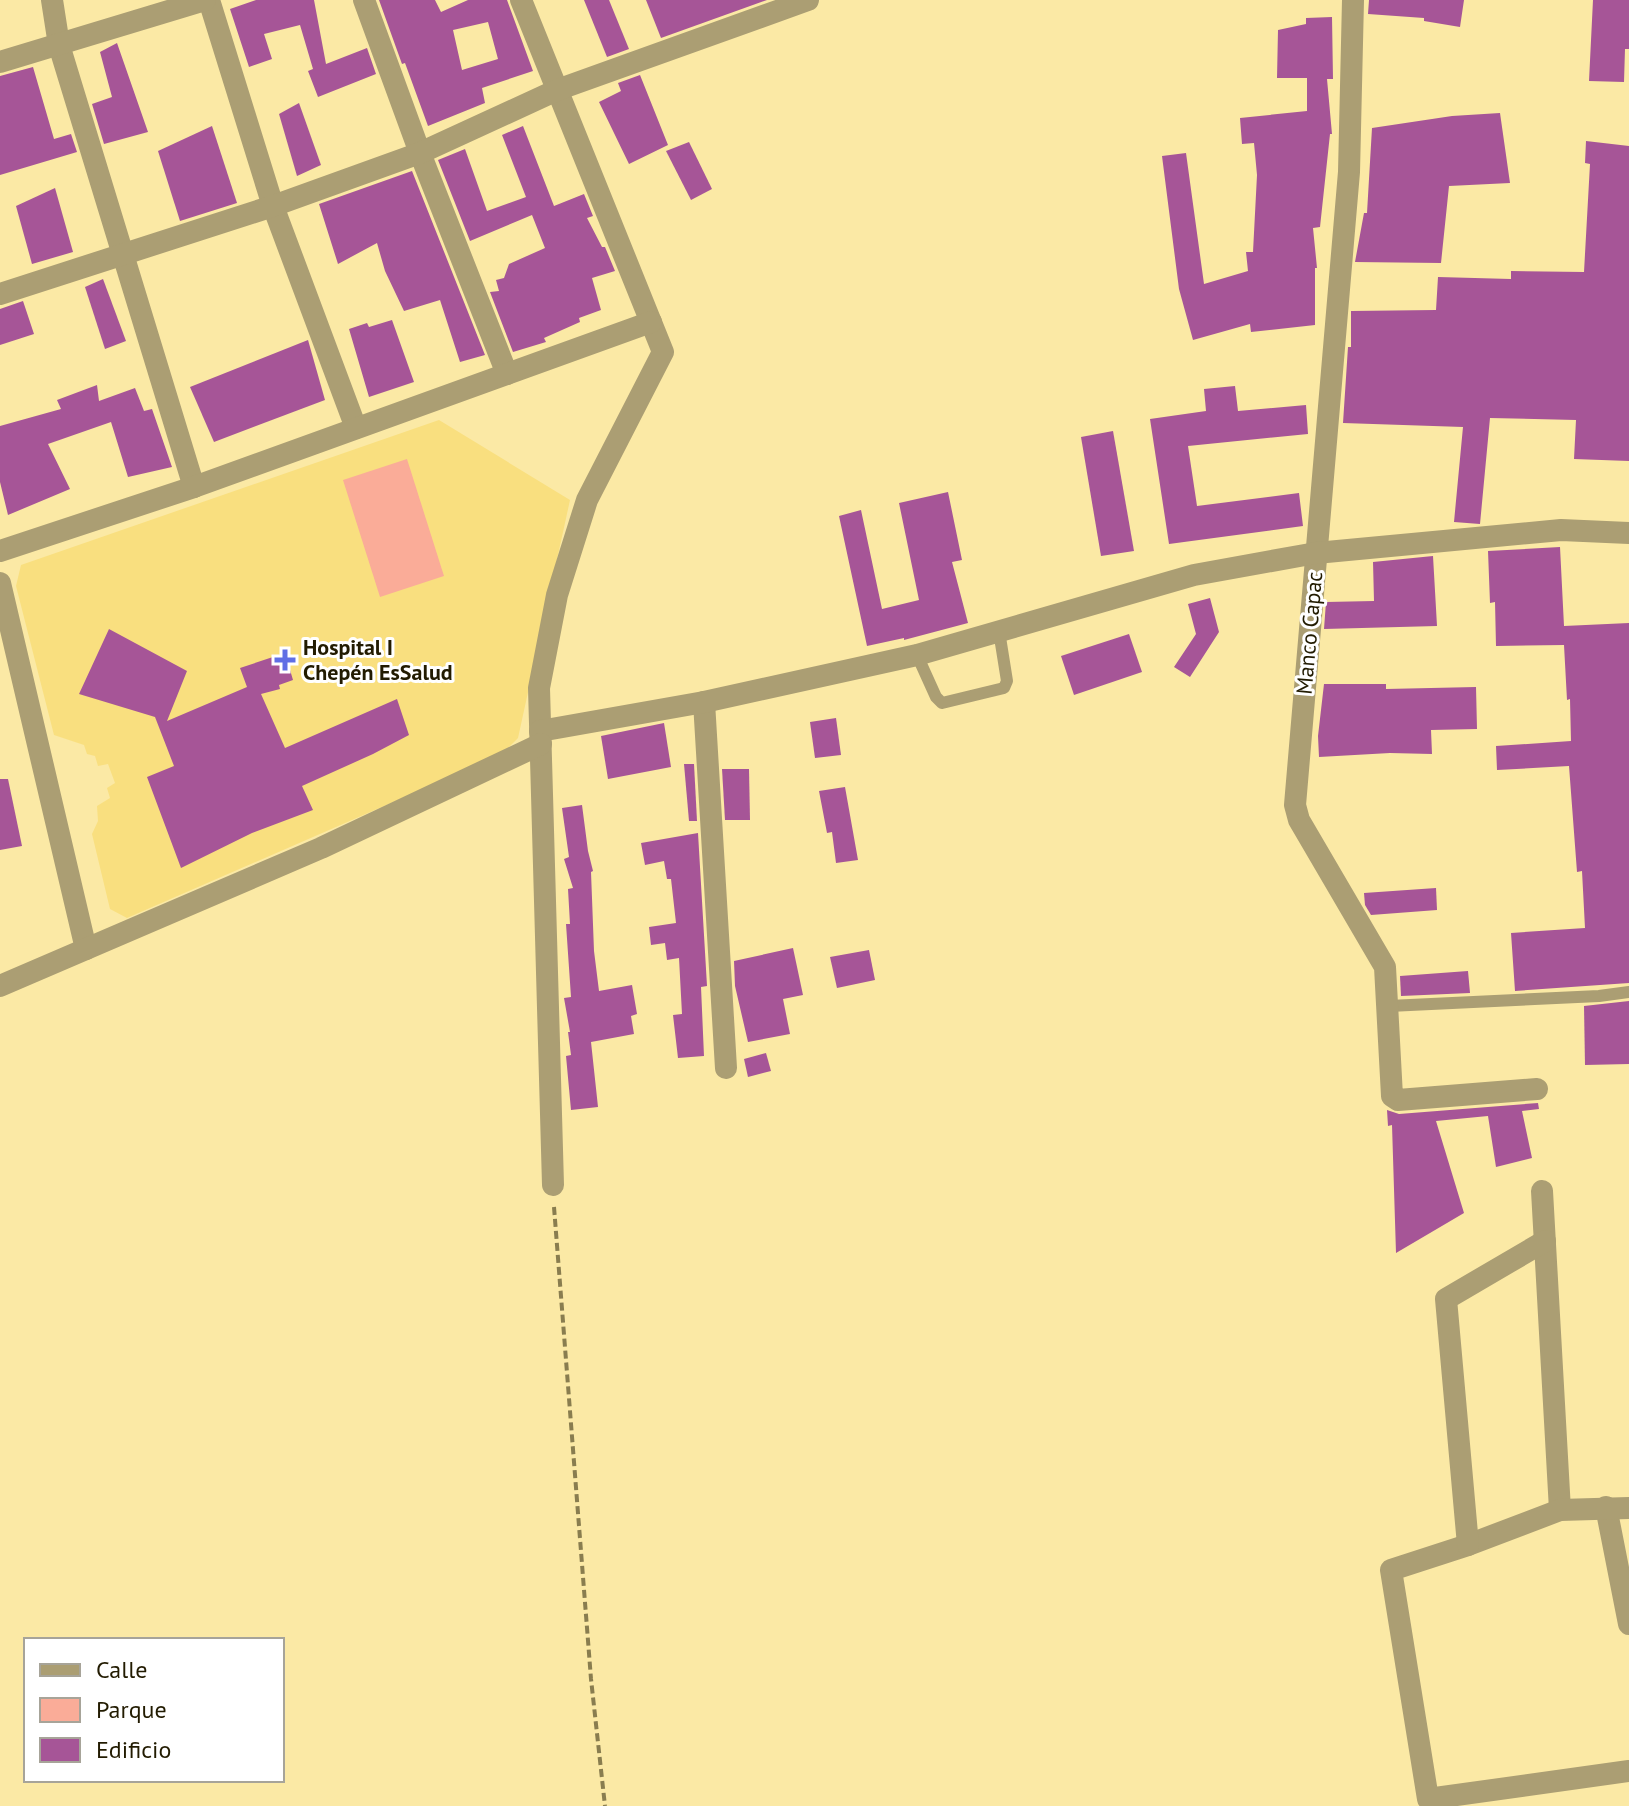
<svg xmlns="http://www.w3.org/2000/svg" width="1629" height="1806" viewBox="0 0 1629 1806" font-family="'PT Sans',sans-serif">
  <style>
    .built { fill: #f9df7f }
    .green { fill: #faac98 }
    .building { fill: #a65597; fill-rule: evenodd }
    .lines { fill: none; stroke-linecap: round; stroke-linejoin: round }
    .path { stroke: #897d4f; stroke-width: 4; stroke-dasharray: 8 4; stroke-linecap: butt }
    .service { stroke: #ab9e73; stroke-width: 12 }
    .minor { stroke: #ab9e73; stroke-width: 22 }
    .poi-dot { fill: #5f6ee5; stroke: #fff; stroke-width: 3 }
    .labels { text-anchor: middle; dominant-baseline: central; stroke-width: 6; stroke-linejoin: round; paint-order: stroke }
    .street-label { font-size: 22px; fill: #221b01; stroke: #fff }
    .poi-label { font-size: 22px; font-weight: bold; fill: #221b01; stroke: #fff; text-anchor: start }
  </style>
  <rect width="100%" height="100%" fill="#fbe9a5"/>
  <path class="built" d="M 439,420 L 570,500 L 518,738 L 501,755 L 127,918 L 110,909 L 92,834 L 98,821 L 97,806 L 110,798 L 107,788 L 115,783 L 108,764 L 98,766 L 95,756 L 87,754 L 84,745 L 54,735 L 16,586 L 21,565 Z"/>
  <path class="green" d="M 407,459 L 444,576 L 380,597 L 343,480 Z"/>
  <g class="building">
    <path d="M 256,0 L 314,0 L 326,64 L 367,48 L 376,74 L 318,97 L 308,71 L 313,69 L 300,25 L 264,34 L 272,59 L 249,67 L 230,9 Z"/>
    <path d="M 379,0 L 435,0 L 441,12 L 468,0 L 507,0 L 533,71 L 482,88 L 485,103 L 428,126 L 405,63 L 402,64 ZM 488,22 L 498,59 L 462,70 L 453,30 Z"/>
    <path d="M 584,0 L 609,0 L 629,49 L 607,57 Z"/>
    <path d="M 646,0 L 767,0 L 661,38 Z"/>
    <path d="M 1369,0 L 1464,0 L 1460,27 L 1424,21 L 1424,18 L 1368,14 Z"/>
    <path d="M 1593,0 L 1629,0 L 1629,49 L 1625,49 L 1624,82 L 1589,81 Z"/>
    <path d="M 1332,17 L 1333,79 L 1327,79 L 1332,134 L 1330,134 L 1320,227 L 1313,228 L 1317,268 L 1315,268 L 1315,325 L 1251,332 L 1250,324 L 1193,340 L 1179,289 L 1162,156 L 1186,153 L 1204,284 L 1248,271 L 1246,252 L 1253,252 L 1257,175 L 1254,143 L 1242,144 L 1240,118 L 1307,111 L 1307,78 L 1277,78 L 1278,30 L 1306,24 L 1306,18 Z"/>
    <path d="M 117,43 L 148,132 L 104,144 L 92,104 L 112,97 L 100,52 Z"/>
    <path d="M 33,67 L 54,139 L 71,134 L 77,152 L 0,175 L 0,76 Z"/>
    <path d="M 640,75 L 668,145 L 629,164 L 599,102 L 621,91 L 618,83 Z"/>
    <path d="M 299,103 L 321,165 L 297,176 L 279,114 Z"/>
    <path d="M 1500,113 L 1510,183 L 1449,186 L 1441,263 L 1355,262 L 1364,213 L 1367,213 L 1372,128 L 1452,116 Z"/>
    <path d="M 212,126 L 237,203 L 180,221 L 158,151 Z"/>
    <path d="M 523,126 L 554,206 L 584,194 L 593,216 L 587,218 L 602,247 L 605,247 L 615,271 L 592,278 L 601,310 L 579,318 L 580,322 L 544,338 L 546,342 L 513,352 L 490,292 L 499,291 L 496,280 L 504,278 L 509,264 L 545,248 L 532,215 L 470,241 L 438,160 L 465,149 L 487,211 L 526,197 L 502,135 Z"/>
    <path d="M 1586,141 L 1629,146 L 1629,461 L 1574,459 L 1576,420 L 1490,418 L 1480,524 L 1454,522 L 1463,427 L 1343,423 L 1348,347 L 1351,347 L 1351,311 L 1436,310 L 1438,277 L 1511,279 L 1511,271 L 1584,272 L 1590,164 L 1585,163 Z"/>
    <path d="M 689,142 L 712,189 L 691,200 L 666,151 Z"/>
    <path d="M 412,171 L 485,355 L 460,362 L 440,300 L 404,311 L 385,271 L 377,243 L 338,264 L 319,204 Z"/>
    <path d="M 55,188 L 73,252 L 32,264 L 16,206 Z"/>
    <path d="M 103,279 L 126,341 L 105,349 L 85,287 Z"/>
    <path d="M 23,301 L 34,334 L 0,345 L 0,309 Z"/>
    <path d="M 392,320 L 414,382 L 369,397 L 349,329 L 367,323 L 369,327 Z"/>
    <path d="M 308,340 L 325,400 L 214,442 L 190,387 Z"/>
    <path d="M 97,385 L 99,401 L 135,388 L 144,411 L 152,409 L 172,467 L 128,477 L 111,422 L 48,444 L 70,489 L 8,515 L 0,482 L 0,426 L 61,409 L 57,400 Z"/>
    <path d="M 1235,386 L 1238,411 L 1306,405 L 1308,434 L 1188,446 L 1197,506 L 1299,493 L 1303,526 L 1169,544 L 1150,419 L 1206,411 L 1204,389 Z"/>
    <path d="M 1113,431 L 1134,551 L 1101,556 L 1081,437 Z"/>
    <path d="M 948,492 L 962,560 L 952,562 L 968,623 L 904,640 L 904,638 L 867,646 L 839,516 L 861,510 L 882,609 L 919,600 L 899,503 Z"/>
    <path d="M 1560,547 L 1564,626 L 1629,623 L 1629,983 L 1515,991 L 1511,933 L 1585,928 L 1582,871 L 1577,872 L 1569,766 L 1497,770 L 1496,746 L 1571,741 L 1570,699 L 1567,700 L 1564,645 L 1496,646 L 1495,602 L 1490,603 L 1488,551 Z"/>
    <path d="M 1433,556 L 1437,626 L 1324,629 L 1326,602 L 1374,601 L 1373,562 Z"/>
    <path d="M 1210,598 L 1219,632 L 1190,677 L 1174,667 L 1196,634 L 1188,604 Z"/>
    <path d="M 109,629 L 187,671 L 167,721 L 247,687 L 240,668 L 285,653 L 293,680 L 279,685 L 280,689 L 261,694 L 285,748 L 397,699 L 409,735 L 373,754 L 302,786 L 313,810 L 252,833 L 181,868 L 147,777 L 174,766 L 155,717 L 79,694 Z"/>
    <path d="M 1129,634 L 1142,672 L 1074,695 L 1061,656 Z"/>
    <path d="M 1324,684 L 1386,684 L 1386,689 L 1476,687 L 1477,729 L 1431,730 L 1432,754 L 1390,753 L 1319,757 L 1318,736 Z"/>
    <path d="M 836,718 L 841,755 L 815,758 L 810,722 Z"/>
    <path d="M 664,723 L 671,767 L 608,779 L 601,736 Z"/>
    <path d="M 684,764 L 694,764 L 697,821 L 689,821 Z"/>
    <path d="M 722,769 L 749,769 L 750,820 L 725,820 Z"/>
    <path d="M 0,779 L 8,779 L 22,846 L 0,850 Z"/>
    <path d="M 845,787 L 858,860 L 836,863 L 832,832 L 827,833 L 819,791 Z"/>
    <path d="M 582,805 L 588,851 L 593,871 L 591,872 L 594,951 L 599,991 L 632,985 L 637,1014 L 631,1016 L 634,1034 L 591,1042 L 598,1107 L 571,1110 L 566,1056 L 571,1055 L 568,1032 L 570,1032 L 564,998 L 571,997 L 566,924 L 570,924 L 568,889 L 573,888 L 564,859 L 569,857 L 562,808 Z"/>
    <path d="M 698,833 L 707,986 L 701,987 L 704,1056 L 678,1058 L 673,1015 L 682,1014 L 679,958 L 667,960 L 665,943 L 651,945 L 649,927 L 676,923 L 671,879 L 667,879 L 664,861 L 645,865 L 641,843 Z"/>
    <path d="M 1436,888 L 1437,910 L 1371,915 L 1365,905 L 1364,893 Z"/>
    <path d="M 793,948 L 803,995 L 783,999 L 790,1034 L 748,1042 L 735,986 L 734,961 Z"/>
    <path d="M 869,950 L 875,980 L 837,988 L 830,957 Z"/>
    <path d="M 1468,971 L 1470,993 L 1401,996 L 1400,976 Z"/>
    <path d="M 1629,1001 L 1629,1064 L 1585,1065 L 1584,1006 Z"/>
    <path d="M 766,1053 L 771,1071 L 748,1077 L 744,1059 Z"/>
    <path d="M 1538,1103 L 1539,1109 L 1522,1111 L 1532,1158 L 1496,1167 L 1488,1116 L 1436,1121 L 1464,1213 L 1396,1253 L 1392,1125 L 1388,1126 L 1387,1110 L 1399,1114 Z"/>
  </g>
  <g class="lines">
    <path class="path" d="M 554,1207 L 591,1679 L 605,1806"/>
    <g class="service">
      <path d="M 917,655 L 936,697 L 942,703 L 1004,688 L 1007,681 L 999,631"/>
      <path d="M 1389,1006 L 1599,996 L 1629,992"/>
    </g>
    <g class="minor">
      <path d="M 52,0 L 59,45 L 194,487"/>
      <path d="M 209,0 L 273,206 L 356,428"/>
      <path d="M 364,0 L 420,153 L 507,374"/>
      <path d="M 521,0 L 663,352 L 587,500 L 557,595 L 539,688 L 553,1185"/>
      <path d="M 1353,0 L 1349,172 L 1295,805 L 1299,820 L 1385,967 L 1392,1096 L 1398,1100 L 1537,1089"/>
      <path d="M 0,62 L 205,0"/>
      <path d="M 0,294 L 273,206 L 420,153 L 557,90 L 808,0"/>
      <path d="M 0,551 L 194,487 L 651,322"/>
      <path d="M 0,583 L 86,949"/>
      <path d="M 704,702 L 726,1068"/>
      <path d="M 540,731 L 704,702 L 917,655 L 1194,575 L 1316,553 L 1561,530 L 1629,533"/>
      <path d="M 0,986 L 321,848 L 541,744"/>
      <path d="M 1542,1191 L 1560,1510"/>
      <path d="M 1606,1507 L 1629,1624"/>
      <path d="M 1629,1508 L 1560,1510 L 1468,1545 L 1391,1570 L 1428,1799 L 1629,1771"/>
      <path d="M 1468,1545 L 1446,1299 L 1545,1241"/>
    </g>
  </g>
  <path class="poi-dot" d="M281 648h8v8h8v8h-8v8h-8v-8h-8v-8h8z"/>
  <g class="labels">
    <g class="street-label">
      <text transform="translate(1309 633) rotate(-85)">Manco Capac</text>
    </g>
    <g class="poi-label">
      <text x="303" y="647">Hospital I<tspan x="303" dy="25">Chepén EsSalud</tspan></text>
    </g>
  </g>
  <rect x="24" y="1638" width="260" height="144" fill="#ffffff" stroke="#a7a499" stroke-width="2"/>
  <rect x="40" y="1664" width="40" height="12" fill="#ab9e73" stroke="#a7a499" stroke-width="2"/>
  <text x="96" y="1678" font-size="24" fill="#221b01">Calle</text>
  <rect x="40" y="1698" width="40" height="24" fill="#faac98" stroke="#a7a499" stroke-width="2"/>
  <text x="96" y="1718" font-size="24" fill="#221b01">Parque</text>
  <rect x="40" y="1738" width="40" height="24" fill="#a65597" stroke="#a7a499" stroke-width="2"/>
  <text x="96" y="1758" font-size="24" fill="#221b01">Edificio</text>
</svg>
